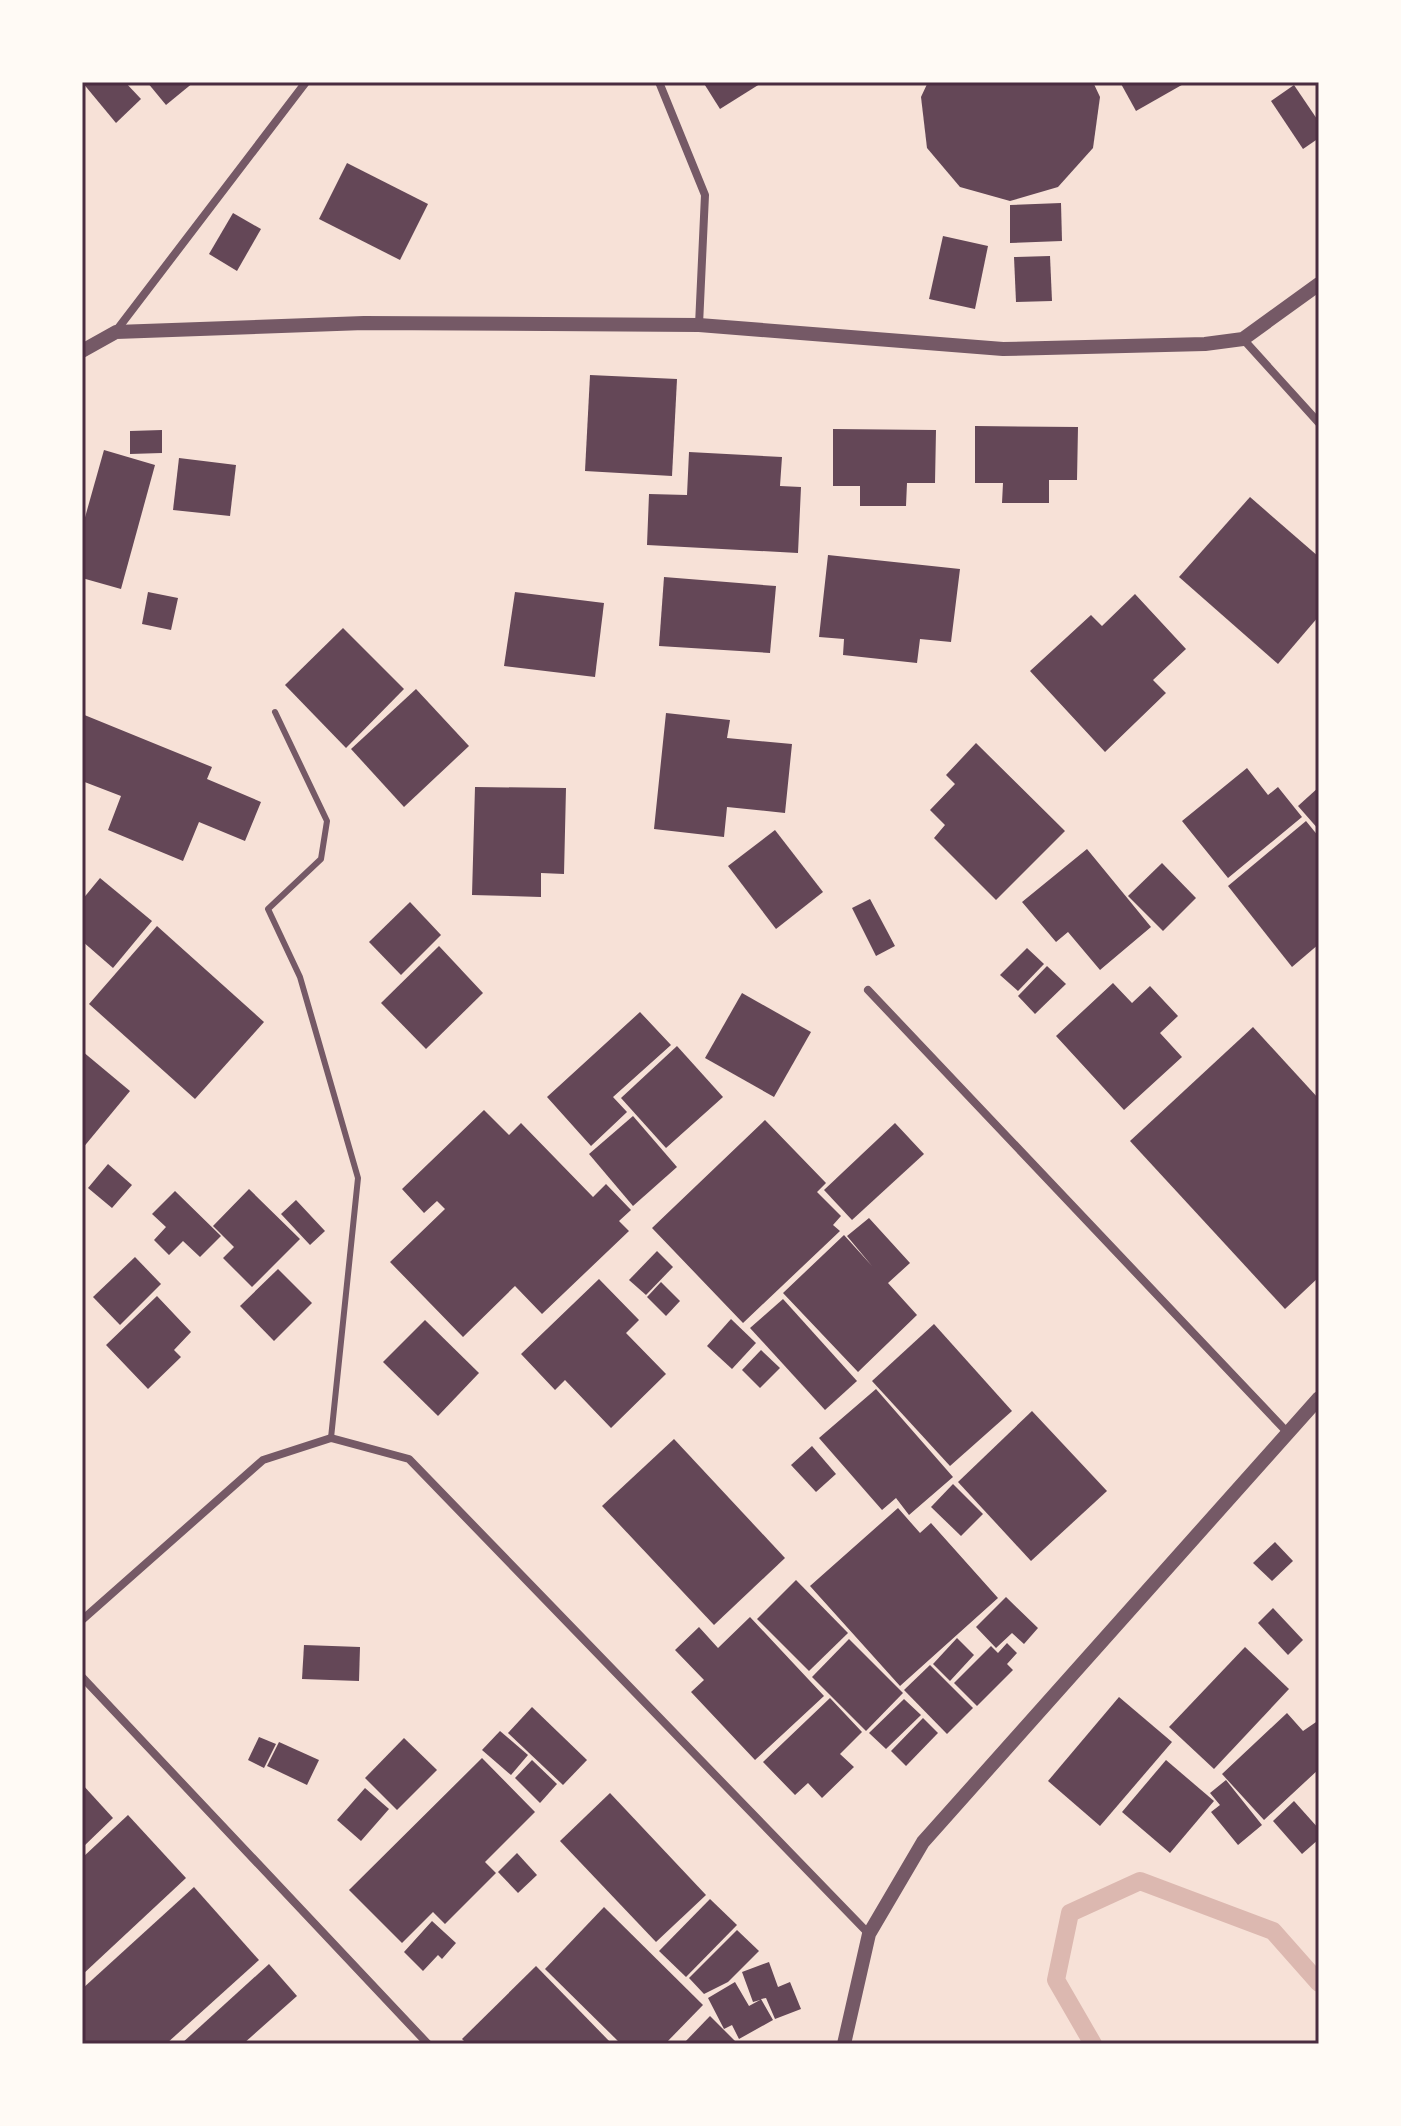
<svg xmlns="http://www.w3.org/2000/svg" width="1401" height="2126" viewBox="0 0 1401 2126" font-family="'Titillium Web',sans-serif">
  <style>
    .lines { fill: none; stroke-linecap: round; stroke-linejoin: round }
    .stream { stroke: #dcb8b0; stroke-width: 18 }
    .building { fill: #644757 }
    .service { stroke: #755966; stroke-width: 6 }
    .minor { stroke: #755966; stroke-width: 8 }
    .tertiary { stroke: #755966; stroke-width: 14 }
    .neatline { fill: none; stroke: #4a2c40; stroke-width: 3 }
  </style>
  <rect width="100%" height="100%" fill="#f7e1d7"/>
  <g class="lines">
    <path class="stream" d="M 1093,2044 L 1056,1980 L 1070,1913 L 1140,1881 L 1273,1931 L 1319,1983"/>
  </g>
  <g class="building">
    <path d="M 82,82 L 125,82 L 141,99 L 116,123 Z"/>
    <path d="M 147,82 L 194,82 L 166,105 Z"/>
    <path d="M 703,82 L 763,82 L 720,109 Z"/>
    <path d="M 928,82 L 1093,82 L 1100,97 L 1093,148 L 1058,187 L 1010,201 L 960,187 L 927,148 L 921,97 Z"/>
    <path d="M 1120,82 L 1187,82 L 1136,111 Z"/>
    <path d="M 1294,85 L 1319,122 L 1319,138 L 1303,149 L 1271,101 Z"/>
    <path d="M 347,163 L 428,204 L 400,260 L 319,219 Z"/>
    <path d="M 1061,203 L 1062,241 L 1010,243 L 1010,205 Z"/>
    <path d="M 233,213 L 261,229 L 237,271 L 209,254 Z"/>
    <path d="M 943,236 L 988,246 L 975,309 L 929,299 Z"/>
    <path d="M 1050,256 L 1052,301 L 1016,302 L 1014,257 Z"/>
    <path d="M 590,375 L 677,379 L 672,476 L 585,471 Z"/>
    <path d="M 975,426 L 1078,427 L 1077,480 L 1049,480 L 1049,503 L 1002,503 L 1003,483 L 975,483 Z"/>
    <path d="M 833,429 L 936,430 L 935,483 L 907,483 L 906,506 L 860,506 L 860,486 L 833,486 Z"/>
    <path d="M 162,430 L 162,453 L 130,454 L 130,431 Z"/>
    <path d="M 104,450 L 155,465 L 121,589 L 82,578 L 82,528 Z"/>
    <path d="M 689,452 L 782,457 L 780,486 L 801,487 L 798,553 L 647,545 L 649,494 L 687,495 Z"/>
    <path d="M 179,458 L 236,465 L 230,516 L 173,510 Z"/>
    <path d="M 1250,497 L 1319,557 L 1319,616 L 1278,664 L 1179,577 Z"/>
    <path d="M 828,555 L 960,569 L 951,642 L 920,639 L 917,663 L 843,655 L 844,639 L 819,637 Z"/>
    <path d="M 664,577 L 776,586 L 770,653 L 659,646 Z"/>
    <path d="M 148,592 L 178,598 L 171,630 L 142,624 Z"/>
    <path d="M 515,592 L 604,603 L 595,677 L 504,666 Z"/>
    <path d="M 1135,594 L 1186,649 L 1153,680 L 1166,693 L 1105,752 L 1030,671 L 1091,615 L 1102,626 Z"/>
    <path d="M 343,628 L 404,689 L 346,748 L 285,685 Z"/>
    <path d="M 416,689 L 469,746 L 404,807 L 351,749 Z"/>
    <path d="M 666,713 L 730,720 L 727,738 L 792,744 L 785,813 L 727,807 L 724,837 L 654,829 Z"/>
    <path d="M 82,714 L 212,767 L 207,779 L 261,802 L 245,841 L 199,822 L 183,861 L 108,830 L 121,796 L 82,781 Z"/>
    <path d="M 976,743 L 1065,831 L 996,900 L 934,838 L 945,825 L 930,810 L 955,784 L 946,775 Z"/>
    <path d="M 1247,768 L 1268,795 L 1278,787 L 1302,817 L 1228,878 L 1182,821 Z"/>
    <path d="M 475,787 L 566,788 L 564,874 L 541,873 L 541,897 L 472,895 Z"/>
    <path d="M 1319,787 L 1319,830 L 1298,806 Z"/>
    <path d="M 1306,821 L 1319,837 L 1319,944 L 1292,967 L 1228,886 Z"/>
    <path d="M 775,830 L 823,892 L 776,929 L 728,866 Z"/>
    <path d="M 1087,849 L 1151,927 L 1100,970 L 1068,932 L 1056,942 L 1022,902 Z"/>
    <path d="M 1162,863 L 1196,898 L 1163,931 L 1128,896 Z"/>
    <path d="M 100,878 L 152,921 L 113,968 L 82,941 L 82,900 Z"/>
    <path d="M 870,899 L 895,946 L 876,956 L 852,908 Z"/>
    <path d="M 410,902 L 441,935 L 401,975 L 369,942 Z"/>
    <path d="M 157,926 L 264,1022 L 195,1099 L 89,1004 Z"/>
    <path d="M 439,946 L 483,993 L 426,1049 L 381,1003 Z"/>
    <path d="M 1027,948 L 1044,964 L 1018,991 L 1000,975 Z"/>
    <path d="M 1047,966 L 1066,984 L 1035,1014 L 1018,996 Z"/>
    <path d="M 1113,983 L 1132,1003 L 1150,986 L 1178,1016 L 1160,1033 L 1182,1057 L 1124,1110 L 1056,1036 Z"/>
    <path d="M 742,993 L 811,1032 L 774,1097 L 705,1058 Z"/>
    <path d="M 640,1012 L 671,1045 L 613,1097 L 627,1112 L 591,1146 L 547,1097 Z"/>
    <path d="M 1253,1027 L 1319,1099 L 1319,1277 L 1285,1309 L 1130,1141 Z"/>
    <path d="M 677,1046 L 723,1097 L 666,1148 L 621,1098 Z"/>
    <path d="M 82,1051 L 130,1091 L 82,1149 Z"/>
    <path d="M 484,1110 L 509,1135 L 521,1123 L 593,1197 L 606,1184 L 631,1210 L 619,1221 L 629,1231 L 542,1314 L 515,1286 L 463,1337 L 390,1262 L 445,1209 L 437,1201 L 424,1213 L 402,1189 Z"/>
    <path d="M 633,1116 L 677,1167 L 633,1206 L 589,1154 Z"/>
    <path d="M 765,1120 L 826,1183 L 817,1192 L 841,1216 L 833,1225 L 840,1231 L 743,1323 L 652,1228 Z"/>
    <path d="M 895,1123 L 924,1154 L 852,1220 L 824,1190 Z"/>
    <path d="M 108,1164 L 132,1185 L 112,1208 L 88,1188 Z"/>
    <path d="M 249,1189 L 300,1239 L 252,1287 L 223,1258 L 234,1247 L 213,1226 Z"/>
    <path d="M 175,1191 L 221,1236 L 200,1257 L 183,1241 L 169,1255 L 154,1240 L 166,1227 L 152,1214 Z"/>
    <path d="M 296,1200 L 325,1231 L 310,1245 L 281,1214 Z"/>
    <path d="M 869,1218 L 910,1263 L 888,1283 L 917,1315 L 858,1372 L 783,1293 L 844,1235 L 872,1266 L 847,1236 Z"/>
    <path d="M 657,1251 L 673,1267 L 646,1295 L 629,1280 Z"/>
    <path d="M 135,1257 L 161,1284 L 120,1325 L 93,1297 Z"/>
    <path d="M 278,1269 L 312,1303 L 274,1341 L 240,1306 Z"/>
    <path d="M 599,1279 L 639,1320 L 626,1333 L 666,1374 L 611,1428 L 565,1380 L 555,1390 L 521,1354 Z"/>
    <path d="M 661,1282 L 680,1301 L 666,1316 L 647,1297 Z"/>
    <path d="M 157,1296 L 191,1332 L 174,1350 L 181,1357 L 148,1389 L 106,1345 Z"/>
    <path d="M 783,1299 L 857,1381 L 825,1410 L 750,1328 Z"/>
    <path d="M 731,1319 L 756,1343 L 732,1369 L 707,1346 Z"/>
    <path d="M 425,1320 L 479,1373 L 438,1416 L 383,1362 Z"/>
    <path d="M 934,1324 L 1012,1411 L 950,1466 L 872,1381 Z"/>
    <path d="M 761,1350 L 780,1368 L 760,1388 L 742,1370 Z"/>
    <path d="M 876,1389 L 953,1477 L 909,1515 L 896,1498 L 882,1510 L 819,1438 Z"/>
    <path d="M 1032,1411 L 1107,1491 L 1031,1561 L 958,1482 Z"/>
    <path d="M 674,1439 L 785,1558 L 714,1625 L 602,1506 Z"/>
    <path d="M 812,1446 L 836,1474 L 816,1492 L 791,1465 Z"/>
    <path d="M 953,1484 L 983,1514 L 961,1536 L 931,1507 Z"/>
    <path d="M 898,1508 L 920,1533 L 931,1523 L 998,1598 L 900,1686 L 810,1586 Z"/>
    <path d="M 1275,1542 L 1293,1561 L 1272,1581 L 1253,1563 Z"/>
    <path d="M 796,1580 L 848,1633 L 809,1671 L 757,1619 Z"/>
    <path d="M 1006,1597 L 1038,1628 L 1024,1644 L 1012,1633 L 996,1648 L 976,1627 Z"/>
    <path d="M 1273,1608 L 1303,1640 L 1288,1655 L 1258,1623 Z"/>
    <path d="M 750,1617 L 824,1696 L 755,1760 L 691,1692 L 704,1680 L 675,1650 L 699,1627 L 718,1648 Z"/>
    <path d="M 957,1638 L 974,1655 L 950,1681 L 933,1664 Z"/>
    <path d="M 849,1639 L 903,1693 L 866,1731 L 812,1677 Z"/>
    <path d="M 1007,1643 L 1017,1653 L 1007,1664 L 1013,1670 L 977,1706 L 954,1683 L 991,1646 L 998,1653 Z"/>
    <path d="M 304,1645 L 360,1647 L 359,1681 L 302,1679 Z"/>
    <path d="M 1245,1647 L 1289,1689 L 1214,1769 L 1169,1727 Z"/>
    <path d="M 930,1665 L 973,1708 L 947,1734 L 904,1690 Z"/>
    <path d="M 1119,1697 L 1172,1742 L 1100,1826 L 1048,1781 Z"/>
    <path d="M 830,1698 L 862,1732 L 840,1754 L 854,1767 L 822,1798 L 808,1783 L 795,1795 L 763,1762 Z"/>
    <path d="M 904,1699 L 921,1715 L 886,1749 L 869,1733 Z"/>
    <path d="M 532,1707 L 587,1760 L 563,1785 L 508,1733 Z"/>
    <path d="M 1287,1713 L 1303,1731 L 1319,1720 L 1319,1769 L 1264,1820 L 1222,1774 Z"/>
    <path d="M 923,1718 L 938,1733 L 906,1766 L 891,1751 Z"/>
    <path d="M 500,1731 L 528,1755 L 511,1775 L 482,1750 Z"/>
    <path d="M 259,1737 L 276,1744 L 264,1768 L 248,1760 Z"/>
    <path d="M 404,1738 L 437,1770 L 397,1810 L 365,1778 Z"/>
    <path d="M 279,1742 L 319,1760 L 307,1785 L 267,1766 Z"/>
    <path d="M 482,1758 L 535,1812 L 485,1862 L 496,1873 L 445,1924 L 433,1912 L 402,1943 L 349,1890 Z"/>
    <path d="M 532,1760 L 557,1784 L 540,1803 L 515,1778 Z"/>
    <path d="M 1166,1760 L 1214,1801 L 1170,1853 L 1122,1812 Z"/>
    <path d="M 1226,1780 L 1262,1825 L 1238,1845 L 1211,1812 L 1220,1805 L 1210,1793 Z"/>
    <path d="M 82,1784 L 113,1818 L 82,1848 Z"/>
    <path d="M 365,1788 L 389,1809 L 361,1841 L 337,1820 Z"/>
    <path d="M 610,1793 L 706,1895 L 656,1942 L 560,1841 Z"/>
    <path d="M 1294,1801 L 1319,1829 L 1319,1839 L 1302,1854 L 1273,1821 Z"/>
    <path d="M 128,1815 L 186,1878 L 82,1975 L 82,1858 Z"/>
    <path d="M 517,1853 L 537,1875 L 518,1893 L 498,1872 Z"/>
    <path d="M 194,1887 L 259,1960 L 166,2044 L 82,2044 L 82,1989 Z"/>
    <path d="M 710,1899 L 737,1925 L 686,1977 L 659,1951 Z"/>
    <path d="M 604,1907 L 703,2005 L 665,2044 L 621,2044 L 545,1969 Z"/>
    <path d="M 432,1921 L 456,1943 L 442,1959 L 438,1955 L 423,1971 L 404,1952 Z"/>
    <path d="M 737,1930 L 759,1951 L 728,1982 L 704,1994 L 689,1978 Z"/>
    <path d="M 769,1962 L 778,1987 L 790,1982 L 801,2009 L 775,2019 L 766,1998 L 761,1999 L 773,2020 L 739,2039 L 732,2025 L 724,2029 L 708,1998 L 735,1982 L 749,2006 L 760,2000 L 753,2002 L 742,1972 Z"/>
    <path d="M 269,1964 L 297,1996 L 243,2044 L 181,2044 Z"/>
    <path d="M 536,1966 L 612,2044 L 467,2044 L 462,2039 Z"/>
    <path d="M 710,2016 L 738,2044 L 683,2044 Z"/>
  </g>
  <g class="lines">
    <path class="service" d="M 275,712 L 327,821 L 321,859 L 268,909 L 300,977 L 358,1178 L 331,1438"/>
    <g class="minor">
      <path d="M 659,82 L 705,195 L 699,325"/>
      <path d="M 116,331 L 306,82"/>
      <path d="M 1243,339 L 1319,423"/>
      <path d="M 868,990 L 1287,1432"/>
      <path d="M 82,1620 L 263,1460 L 331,1438 L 409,1459 L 869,1934"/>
      <path d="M 82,1677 L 428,2044"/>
    </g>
    <g class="tertiary">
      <path d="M 82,351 L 116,332 L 364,323 L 699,325 L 1003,349 L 1205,344 L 1243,339 L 1319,284"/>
      <path d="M 844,2044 L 869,1934 L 923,1842 L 1319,1398"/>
    </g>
  </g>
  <rect width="1401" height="2126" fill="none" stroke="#fffaf5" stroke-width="168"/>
  <rect x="84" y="84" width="1233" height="1958" class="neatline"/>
</svg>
